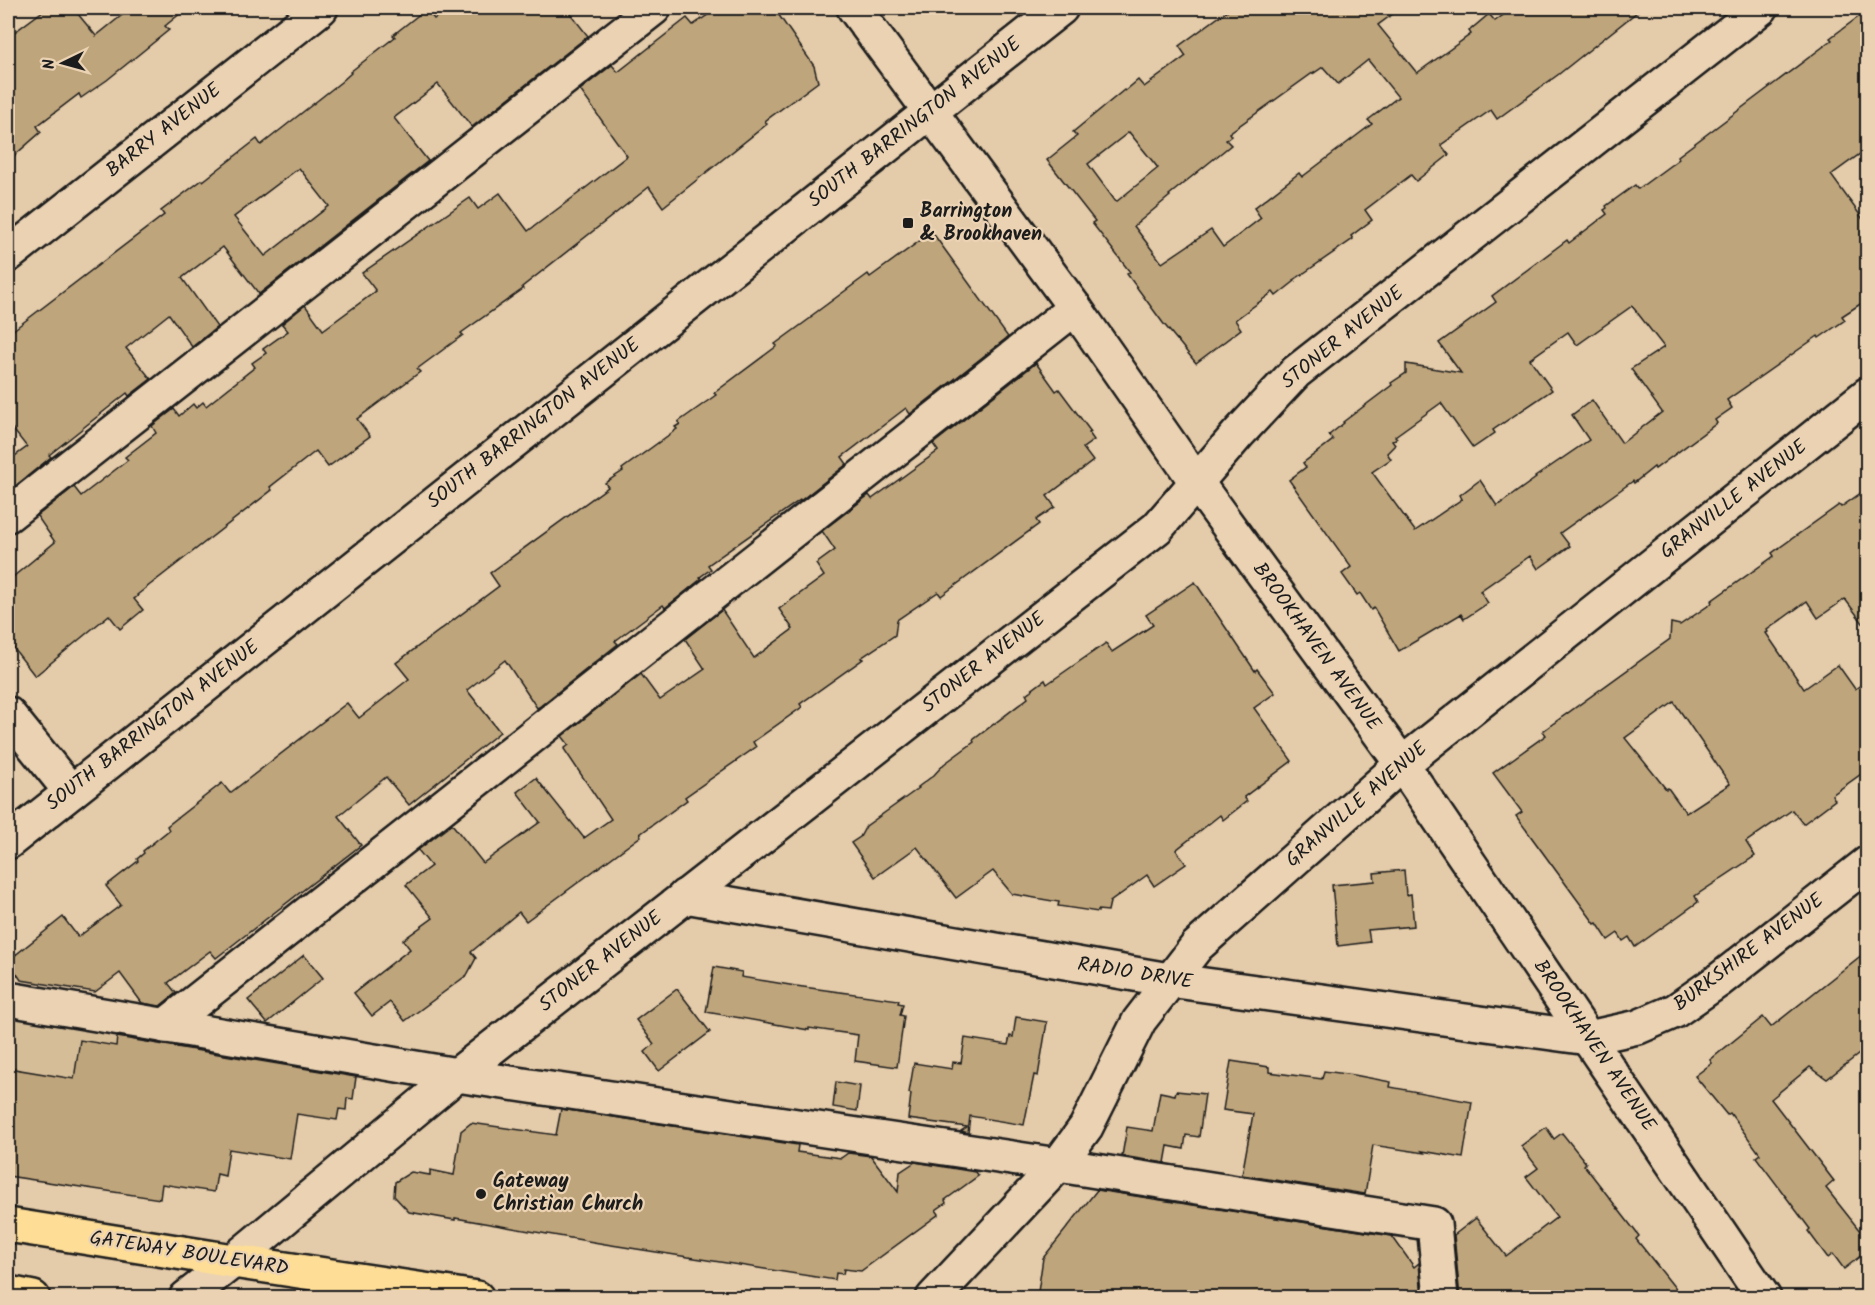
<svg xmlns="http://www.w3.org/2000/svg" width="1875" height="1305" viewBox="0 0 1875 1305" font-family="Kalam,sans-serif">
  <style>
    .built { fill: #d5bd98 }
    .building { fill: #bfa57b; stroke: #1c1c1c; stroke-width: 1.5; fill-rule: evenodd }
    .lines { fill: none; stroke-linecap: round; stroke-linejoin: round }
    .minor-casing { stroke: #1c1c1c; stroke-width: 38 }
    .major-casing { stroke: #1c1c1c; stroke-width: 38 }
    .minor { stroke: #ead2b3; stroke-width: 33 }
    .major { stroke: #fedd96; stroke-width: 33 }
    .poi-dot { fill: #1c1c1c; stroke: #ead2b3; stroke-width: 2 }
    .labels { text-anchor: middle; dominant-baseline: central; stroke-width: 4.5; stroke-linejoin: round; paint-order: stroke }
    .street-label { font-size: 20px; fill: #1c1c1c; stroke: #ead2b3 }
    .poi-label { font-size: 20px; font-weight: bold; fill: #1c1c1c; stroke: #ead2b3; text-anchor: start }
  </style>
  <rect width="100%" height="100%" fill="#e4cba9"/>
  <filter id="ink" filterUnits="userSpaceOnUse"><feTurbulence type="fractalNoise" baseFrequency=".0167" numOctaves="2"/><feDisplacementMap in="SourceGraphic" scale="12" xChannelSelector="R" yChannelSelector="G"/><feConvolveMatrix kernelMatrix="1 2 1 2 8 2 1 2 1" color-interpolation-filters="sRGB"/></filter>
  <g filter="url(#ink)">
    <path class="built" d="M 8,1013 L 185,1044 L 160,1199 L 8,1176 Z"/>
    <g class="building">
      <path d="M 47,8 L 73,8 L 96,36 L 131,8 L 187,8 L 165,26 L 169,30 L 107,80 L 81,98 L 79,94 L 37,126 L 41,132 L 8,161 L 8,37 Z"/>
      <path d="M 448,8 L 566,8 L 588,36 L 472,127 L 438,84 L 394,118 L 428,161 L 259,294 L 223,247 L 182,278 L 217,327 L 192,347 L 169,314 L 126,348 L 151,379 L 129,396 L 127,393 L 49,455 L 51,457 L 8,492 L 8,461 L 27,447 L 8,423 L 8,334 L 164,215 L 161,211 L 202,180 L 203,181 L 257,139 L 261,145 L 341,82 L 351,73 L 350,72 L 395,37 L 393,35 L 426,9 L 434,19 ZM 299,168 L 329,206 L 265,256 L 234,217 Z"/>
      <path d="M 718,8 L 774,8 L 814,66 L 818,82 L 765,121 L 767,124 L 663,207 L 649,187 L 522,287 L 523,289 L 461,333 L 463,335 L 417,369 L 420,372 L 357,419 L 370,436 L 328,467 L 316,451 L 270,487 L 272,490 L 137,595 L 138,596 L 134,599 L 143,610 L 120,629 L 109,615 L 35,676 L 8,641 L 8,581 L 55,542 L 37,516 L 74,487 L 81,496 L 128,460 L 125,457 L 156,433 L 152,426 L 174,409 L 179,416 L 193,404 L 196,408 L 203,402 L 206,406 L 255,367 L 252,363 L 266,353 L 263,349 L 288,331 L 282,324 L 305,305 L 323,330 L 376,291 L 362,273 L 470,198 L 478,209 L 500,193 L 528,231 L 579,193 L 627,156 L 580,90 L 612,65 L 618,72 L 687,18 L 693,25 Z"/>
      <path d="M 1231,8 L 1401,8 L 1378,25 L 1417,73 L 1471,34 L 1469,31 L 1489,14 L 1495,21 L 1513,8 L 1642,8 L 1559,74 L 1497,119 L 1491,110 L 1441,145 L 1449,155 L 1416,181 L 1411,175 L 1365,210 L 1372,220 L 1351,236 L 1353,239 L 1294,280 L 1295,281 L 1276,296 L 1273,292 L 1235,320 L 1241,329 L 1196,363 L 1163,323 L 1127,274 L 1130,272 L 1092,223 L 1095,221 L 1047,160 L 1077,136 L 1073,132 L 1124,90 L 1125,91 L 1138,80 L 1144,87 L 1186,56 L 1179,46 ZM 1368,60 L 1398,97 L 1368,120 L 1372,124 L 1302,177 L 1299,173 L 1254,208 L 1261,218 L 1223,247 L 1211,230 L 1162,263 L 1134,226 L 1170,196 L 1169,195 L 1231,145 L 1226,140 L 1231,136 L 1229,133 L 1314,72 L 1314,73 L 1323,67 L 1338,84 ZM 1129,132 L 1158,168 L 1116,202 L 1088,164 Z"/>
      <path d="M 1868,10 L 1868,148 L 1831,175 L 1868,226 L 1868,299 L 1842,316 L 1845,320 L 1819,338 L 1818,336 L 1727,400 L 1732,408 L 1715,420 L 1717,423 L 1655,469 L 1654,467 L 1634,483 L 1633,481 L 1560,533 L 1570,546 L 1538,569 L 1530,556 L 1480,591 L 1488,603 L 1464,619 L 1461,614 L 1399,651 L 1374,608 L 1371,610 L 1360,593 L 1357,595 L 1342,574 L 1351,567 L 1289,480 L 1306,467 L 1303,463 L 1333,440 L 1329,435 L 1344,423 L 1343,422 L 1392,385 L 1391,383 L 1406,373 L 1406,364 L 1461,373 L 1439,343 L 1496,302 L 1492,296 L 1567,240 L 1569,243 L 1607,214 L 1604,210 L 1607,208 L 1606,206 L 1635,185 L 1638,189 L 1679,159 L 1678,156 L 1832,40 L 1830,38 ZM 1632,306 L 1664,347 L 1631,369 L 1662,412 L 1622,443 L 1592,400 L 1572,415 L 1589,440 L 1535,477 L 1536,478 L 1497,506 L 1480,480 L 1460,495 L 1462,499 L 1415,531 L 1372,472 L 1391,459 L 1387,453 L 1395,445 L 1392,441 L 1397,438 L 1395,436 L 1441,403 L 1473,448 L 1495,433 L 1493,430 L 1552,390 L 1530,359 L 1568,332 L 1577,345 Z"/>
      <path d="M 932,232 L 1008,337 L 910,414 L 906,408 L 842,457 L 847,464 L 800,501 L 800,500 L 708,565 L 711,569 L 700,577 L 701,579 L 665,608 L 663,605 L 615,641 L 618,644 L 539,707 L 537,708 L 505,660 L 467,690 L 500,732 L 409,805 L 386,777 L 338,816 L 361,845 L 216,958 L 210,951 L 168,983 L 176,993 L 160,1006 L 142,1003 L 120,973 L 95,992 L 21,980 L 8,961 L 63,917 L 78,937 L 121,905 L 106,886 L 138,861 L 137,859 L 144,853 L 143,851 L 169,830 L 167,826 L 222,783 L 230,793 L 347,703 L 359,718 L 409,679 L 396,663 L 499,586 L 490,573 L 608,487 L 605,483 L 623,471 L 622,469 L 677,429 L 675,427 L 680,424 L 678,422 L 716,395 L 714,393 L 777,346 L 775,344 L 812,317 L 811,316 L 868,274 L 870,277 Z"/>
      <path d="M 1036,363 L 1056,391 L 1059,389 L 1091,432 L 1089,433 L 1094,440 L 1083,448 L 1093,461 L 1047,496 L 1055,507 L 1036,520 L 1039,524 L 941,596 L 938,592 L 897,620 L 895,635 L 861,658 L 863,659 L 800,704 L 802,707 L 753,742 L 756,747 L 685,797 L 687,800 L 640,834 L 641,836 L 526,921 L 519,912 L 471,952 L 476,958 L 467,975 L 405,1021 L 390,1002 L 372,1016 L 354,993 L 410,949 L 403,940 L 433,918 L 406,885 L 431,866 L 418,850 L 452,824 L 483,863 L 540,822 L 517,792 L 536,778 L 584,838 L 611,819 L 564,749 L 569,745 L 562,736 L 641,674 L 660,700 L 705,669 L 685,639 L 722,610 L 754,658 L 793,629 L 779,609 L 824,576 L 816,564 L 835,550 L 822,531 L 869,495 L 872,499 L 938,451 L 933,444 Z"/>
      <path d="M 1868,488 L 1868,630 L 1845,599 L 1818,618 L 1807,601 L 1767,630 L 1768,632 L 1766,633 L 1804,689 L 1838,665 L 1855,689 L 1868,680 L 1868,769 L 1832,795 L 1835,800 L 1803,824 L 1792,810 L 1746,842 L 1755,856 L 1695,896 L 1698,902 L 1635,947 L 1629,937 L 1623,941 L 1618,933 L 1608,940 L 1597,923 L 1595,924 L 1516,816 L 1522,812 L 1493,773 L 1546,735 L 1543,731 L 1670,639 L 1671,623 L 1680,625 L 1712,603 L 1711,601 L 1774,556 L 1772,553 L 1839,505 L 1841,507 ZM 1674,702 L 1730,784 L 1686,813 L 1668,788 L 1666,789 L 1625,738 Z"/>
      <path d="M 1195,582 L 1255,671 L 1257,669 L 1275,693 L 1254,708 L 1292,761 L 1244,797 L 1247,801 L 1223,820 L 1220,815 L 1176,850 L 1186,864 L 1154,886 L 1147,875 L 1110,902 L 1108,911 L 1098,910 L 1098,912 L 1058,906 L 1059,902 L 1012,894 L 993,871 L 956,898 L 917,847 L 875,877 L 851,843 L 860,837 L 866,826 L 919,788 L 918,787 L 934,775 L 944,764 L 974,742 L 973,740 L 1028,698 L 1026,694 L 1045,680 L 1047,684 L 1106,643 L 1112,652 L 1153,625 L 1146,615 Z"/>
      <path d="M 1404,870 L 1406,895 L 1411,894 L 1414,926 L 1368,930 L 1370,942 L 1338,946 L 1332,885 L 1375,881 L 1374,873 Z"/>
      <path d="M 1868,950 L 1868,1047 L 1827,1079 L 1810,1067 L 1771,1099 L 1834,1181 L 1826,1188 L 1868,1241 L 1868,1250 L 1844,1269 L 1833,1254 L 1828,1258 L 1808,1231 L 1810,1229 L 1756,1157 L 1760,1154 L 1730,1113 L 1727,1115 L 1695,1076 L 1712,1063 L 1710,1060 L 1763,1017 L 1771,1027 Z"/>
      <path d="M 304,955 L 323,978 L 267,1023 L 248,1000 Z"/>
      <path d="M 714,967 L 742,972 L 741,977 L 796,986 L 899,1000 L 898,1003 L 903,1004 L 900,1015 L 904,1016 L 897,1067 L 855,1061 L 858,1035 L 809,1028 L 809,1030 L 706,1012 Z"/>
      <path d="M 677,989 L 710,1032 L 659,1071 L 645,1052 L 654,1044 L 636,1020 Z"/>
      <path d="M 1016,1017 L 1047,1022 L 1038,1076 L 1034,1075 L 1024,1125 L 970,1116 L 968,1133 L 961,1131 L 967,1127 L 908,1119 L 911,1094 L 909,1093 L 914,1063 L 952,1069 L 953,1062 L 961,1063 L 965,1038 L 1008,1045 L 1010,1036 L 1013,1037 Z"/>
      <path d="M 117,1037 L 356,1077 L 353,1099 L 347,1098 L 346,1110 L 339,1109 L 337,1120 L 297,1114 L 290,1159 L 229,1149 L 225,1176 L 217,1174 L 214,1192 L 162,1184 L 160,1199 L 8,1176 L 8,1068 L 74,1079 L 80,1040 L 116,1046 Z"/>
      <path d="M 1231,1061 L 1269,1067 L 1269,1072 L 1322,1079 L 1324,1071 L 1354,1075 L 1391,1082 L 1390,1087 L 1472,1102 L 1463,1158 L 1422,1151 L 1424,1153 L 1373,1145 L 1365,1194 L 1242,1175 L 1253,1114 L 1223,1110 Z"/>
      <path d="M 836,1082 L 860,1086 L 857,1111 L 833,1107 Z"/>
      <path d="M 1176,1091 L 1205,1094 L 1199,1137 L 1186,1135 L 1184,1149 L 1168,1146 L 1165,1163 L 1122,1156 L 1127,1127 L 1153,1131 L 1160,1092 L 1175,1095 Z"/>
      <path d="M 561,1109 L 798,1145 L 797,1152 L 841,1158 L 848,1153 L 871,1156 L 898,1192 L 900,1172 L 915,1162 L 975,1172 L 978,1176 L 945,1200 L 946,1203 L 936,1210 L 939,1214 L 861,1271 L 844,1269 L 843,1274 L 836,1273 L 835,1280 L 605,1244 L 455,1218 L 455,1220 L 409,1212 L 394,1196 L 395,1182 L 411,1172 L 430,1175 L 430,1170 L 454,1175 L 461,1131 L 471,1123 L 556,1135 Z"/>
      <path d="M 1546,1127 L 1554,1139 L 1562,1133 L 1586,1163 L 1584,1165 L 1639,1236 L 1636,1239 L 1683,1298 L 1460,1298 L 1454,1235 L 1476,1218 L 1506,1256 L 1557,1217 L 1526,1177 L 1538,1168 L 1521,1146 Z"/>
      <path d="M 1097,1190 L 1392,1236 L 1414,1267 L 1419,1263 L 1422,1298 L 1040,1298 L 1041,1292 L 1038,1292 L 1043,1258 Z"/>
    </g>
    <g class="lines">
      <g class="minor-casing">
        <g id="minor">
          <path d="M 854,8 L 1075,308 L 1197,483 L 1402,764 L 1764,1298"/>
          <path d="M 8,255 L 321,8"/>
          <path d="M 8,515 L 654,8"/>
          <path d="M 8,714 L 71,792"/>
          <path d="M 8,842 L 1061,8"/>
          <path d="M 685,896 L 1169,980 L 1588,1038 L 1638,1027 L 1675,1011 L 1718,981 L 1868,863"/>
          <path d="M 8,999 L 457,1075 L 1058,1165 L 1434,1224 L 1441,1298"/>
          <path d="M 165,1026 L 1075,308"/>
          <path d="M 186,1298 L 233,1261 L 457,1075 L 1157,528 L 1238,434 L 1296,372 L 1761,8"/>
          <path d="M 933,1298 L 1058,1165 L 1086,1127 L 1139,1021 L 1197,946 L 1402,764 L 1868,394"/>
        </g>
      </g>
      <g class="major-casing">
        <g id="major">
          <path d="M 8,1225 L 233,1261 L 477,1298"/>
          <path d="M 8,1293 L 33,1298"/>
        </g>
      </g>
      <use href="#minor" class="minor"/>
      <use href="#major" class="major"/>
    </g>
  </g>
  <g class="poi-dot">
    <rect x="902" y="217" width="12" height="12" rx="3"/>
    <circle cx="481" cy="1194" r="6"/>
  </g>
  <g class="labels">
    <g class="street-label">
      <text transform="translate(915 123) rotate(-38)">SOUTH BARRINGTON AVENUE</text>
      <text transform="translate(164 131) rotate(-38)">BARRY AVENUE</text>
      <text transform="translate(1343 338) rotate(-39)">STONER AVENUE</text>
      <text transform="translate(534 424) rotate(-38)">SOUTH BARRINGTON AVENUE</text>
      <text transform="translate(1734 500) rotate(-38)">GRANVILLE AVENUE</text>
      <text transform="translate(1316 647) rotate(54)">BROOKHAVEN AVENUE</text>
      <text transform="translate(984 663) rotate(-38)">STONER AVENUE</text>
      <text transform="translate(153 726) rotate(-38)">SOUTH BARRINGTON AVENUE</text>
      <text transform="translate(1357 805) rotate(-41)">GRANVILLE AVENUE</text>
      <text transform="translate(1749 953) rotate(-37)">BURKSHIRE AVENUE</text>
      <text transform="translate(601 962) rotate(-38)">STONER AVENUE</text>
      <text transform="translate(1135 974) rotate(9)">RADIO DRIVE</text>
      <text transform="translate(1594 1046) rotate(56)">BROOKHAVEN AVENUE</text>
      <text transform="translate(189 1254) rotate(9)">GATEWAY BOULEVARD</text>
    </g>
    <g class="poi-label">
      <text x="920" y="212">Barrington<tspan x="920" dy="23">&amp; Brookhaven</tspan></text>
      <text x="493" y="1182">Gateway<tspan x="493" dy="23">Christian Church</tspan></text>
    </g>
  </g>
  <rect width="1875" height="1305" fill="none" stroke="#ead2b3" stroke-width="30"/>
  <rect x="15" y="15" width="1845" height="1275" fill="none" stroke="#1c1c1c" stroke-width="2" filter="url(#ink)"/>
  <g transform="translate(63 63) rotate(265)" stroke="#ead2b3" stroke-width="4.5" paint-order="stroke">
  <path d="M0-4.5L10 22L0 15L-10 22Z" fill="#1c1c1c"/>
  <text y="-9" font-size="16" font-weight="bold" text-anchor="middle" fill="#1c1c1c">N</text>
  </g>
</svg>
